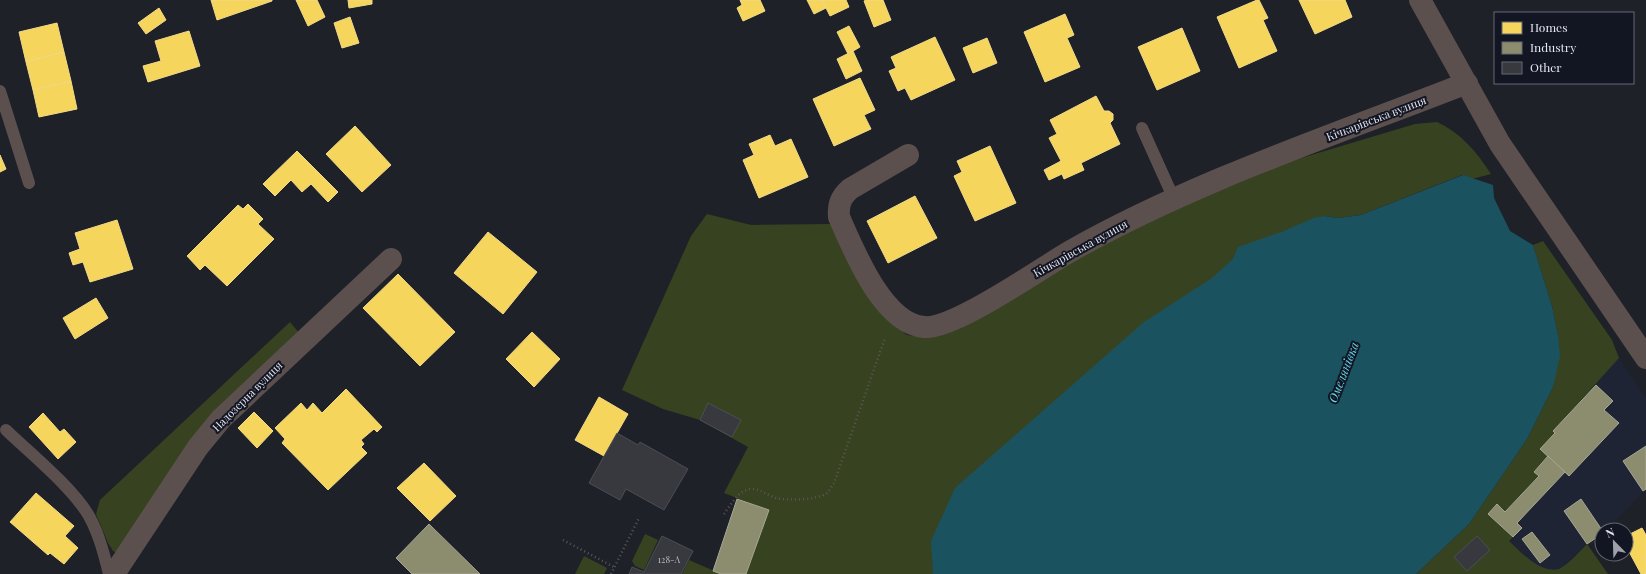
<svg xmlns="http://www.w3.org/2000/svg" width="1646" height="574" viewBox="0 0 1646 574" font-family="'Playfair Display',serif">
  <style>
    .built { fill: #1f2435 }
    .green { fill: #374320 }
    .water { fill: #1a535f }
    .homes { fill: #f6d55c; stroke: #f1da88 }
    .industry { fill: #8c8c6e; stroke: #a6a795 }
    .building { fill: #37393f; stroke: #4c4e55 }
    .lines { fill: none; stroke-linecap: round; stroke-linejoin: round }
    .path { stroke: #5c5556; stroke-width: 2.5; stroke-dasharray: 1 3; stroke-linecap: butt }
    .lane { stroke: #5c504f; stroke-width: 12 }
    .street { stroke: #5c504f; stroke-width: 22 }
    .labels { text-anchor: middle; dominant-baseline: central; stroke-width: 4; stroke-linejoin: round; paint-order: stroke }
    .number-label { font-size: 9px; fill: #b9bbc4 }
    .street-label { font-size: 11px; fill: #e4e6f0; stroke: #121522 }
    .water-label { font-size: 12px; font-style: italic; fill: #64daf1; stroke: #121522 }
  </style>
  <rect width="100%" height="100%" fill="#1f2128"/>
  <path class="built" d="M 1619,358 L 1646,398 L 1646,489 L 1607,530 L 1602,530 L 1602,534 L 1587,544 L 1559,570 L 1545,572 L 1536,567 L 1509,540 L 1513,537 L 1497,504 L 1505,512 L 1539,476 L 1534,472 L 1553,431 Z"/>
  <g class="green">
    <path d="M 1437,122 C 1461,133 1477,152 1491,174 L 1472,179 L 1462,175 L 1361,215 L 1338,218 L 1324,216 L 1281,232 L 1012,574 L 746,574 L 768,510 L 724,493 L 748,447 L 700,420 L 663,409 L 622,390 L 691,236 L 707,214 L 751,225 L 832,224 L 886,319 L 907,335 L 926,337 L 1112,236 L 1288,162 L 1415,124 Z"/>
    <path d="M 1543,241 L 1612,340 L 1619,358 L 1553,431 L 1555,433 L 1548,456 L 1534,472 L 1539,476 L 1505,512 L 1497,505 L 1489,514 L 1513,537 L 1509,541 C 1521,552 1540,574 1559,569 C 1570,563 1579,552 1587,544 L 1608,574 L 1416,574 L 1469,524 L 1527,439 L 1553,387 L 1558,335 L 1552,306 L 1533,245 Z"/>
    <path d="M 290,322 L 300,334 L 119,554 L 113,551 L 108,543 L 96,514 L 100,500 Z"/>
    <path d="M 645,534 L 658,540 L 644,570 L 635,566 L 632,561 Z"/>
    <path d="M 584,556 L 607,568 L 604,574 L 575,574 Z"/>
    <path d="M 689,560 L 721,574 L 682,574 Z"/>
  </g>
  <path class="water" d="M 1463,175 L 1493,185 L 1494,198 L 1510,231 L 1533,245 L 1552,306 L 1558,335 L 1560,356 L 1553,387 L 1527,439 L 1469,524 L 1416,574 L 933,574 L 931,541 L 955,488 L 1144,322 L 1212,278 L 1233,259 L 1238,247 L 1281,232 L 1314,218 L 1324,216 L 1338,218 L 1361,215 Z"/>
  <g class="homes">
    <path d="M 211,0 L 272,0 L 272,1 L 217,20 Z"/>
    <path d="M 296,0 L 317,0 L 325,17 L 308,26 Z"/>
    <path d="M 348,0 L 372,0 L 372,4 L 349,8 Z"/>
    <path d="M 740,0 L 760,0 L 765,11 L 743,21 L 737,8 L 742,5 Z"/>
    <path d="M 807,0 L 822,0 L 826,8 L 814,14 Z"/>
    <path d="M 822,0 L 846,0 L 849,7 L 830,16 Z"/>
    <path d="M 866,0 L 883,0 L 891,20 L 874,27 L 864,1 Z"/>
    <path d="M 1257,0 L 1259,0 L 1268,18 L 1263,20 L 1277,51 L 1239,68 L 1217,17 Z"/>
    <path d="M 1299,0 L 1345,0 L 1352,17 L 1315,34 Z"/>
    <path d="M 159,8 L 166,20 L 146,34 L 138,23 Z"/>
    <path d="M 1065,14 L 1074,35 L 1067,38 L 1080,67 L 1045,82 L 1024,32 Z"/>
    <path d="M 350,17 L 359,43 L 342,48 L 334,23 Z"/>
    <path d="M 57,23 L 64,52 L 26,62 L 19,32 Z"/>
    <path d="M 849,26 L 860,47 L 848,54 L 837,32 Z"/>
    <path d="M 1182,28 L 1200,71 L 1157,90 L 1138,47 Z"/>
    <path d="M 189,31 L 200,66 L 148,82 L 143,66 L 161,61 L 155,41 Z"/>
    <path d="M 935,37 L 955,80 L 911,100 L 905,88 L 898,91 L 889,71 L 896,68 L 891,57 Z"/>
    <path d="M 987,38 L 997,63 L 973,73 L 963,48 Z"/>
    <path d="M 853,51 L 862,71 L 846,79 L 837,59 Z"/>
    <path d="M 64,52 L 71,81 L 33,90 L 26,62 Z"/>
    <path d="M 860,78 L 875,110 L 864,115 L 871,129 L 834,146 L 813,99 Z"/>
    <path d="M 71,81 L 77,109 L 39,117 L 33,90 Z"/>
    <path d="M 1096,96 L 1104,111 L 1109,111 L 1113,114 L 1113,120 L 1110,123 L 1120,144 L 1081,163 L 1084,170 L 1064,179 L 1062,174 L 1049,180 L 1044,170 L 1061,161 L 1049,138 L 1057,134 L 1050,120 Z"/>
    <path d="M 355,126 L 391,165 L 362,192 L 326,154 Z"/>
    <path d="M 770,135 L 775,146 L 791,139 L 808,177 L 759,198 L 743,160 L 754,155 L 749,144 Z"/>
    <path d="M 990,146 L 1016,203 L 975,221 L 954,176 L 962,172 L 957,161 Z"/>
    <path d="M 297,151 L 338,192 L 328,202 L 311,184 L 302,192 L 291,180 L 275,196 L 263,184 Z"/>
    <path d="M 0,155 L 6,169 L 0,172 Z"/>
    <path d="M 915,196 L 937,238 L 888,263 L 867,221 Z"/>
    <path d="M 248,204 L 263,219 L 258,224 L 274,239 L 227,286 L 205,265 L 200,270 L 187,256 L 238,205 L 243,209 Z"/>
    <path d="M 117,220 L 133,269 L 90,282 L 83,262 L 73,265 L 69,253 L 80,249 L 75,233 Z"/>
    <path d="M 488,232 L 537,272 L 503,314 L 454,273 Z"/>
    <path d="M 398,274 L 455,332 L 420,366 L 363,308 Z"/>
    <path d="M 96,298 L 108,318 L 75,339 L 63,318 Z"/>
    <path d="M 532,332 L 560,359 L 534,387 L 506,359 Z"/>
    <path d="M 346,389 L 382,427 L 377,432 L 374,429 L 361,440 L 364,444 L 361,447 L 367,453 L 328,490 L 282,443 L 285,439 L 275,428 L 301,403 L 307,410 L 313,403 L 322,413 Z"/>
    <path d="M 599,397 L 628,414 L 604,456 L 575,440 Z"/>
    <path d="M 254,412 L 273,431 L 257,448 L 238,428 Z"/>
    <path d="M 43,413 L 60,432 L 64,429 L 76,442 L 58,459 L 29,427 Z"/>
    <path d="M 424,463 L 456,496 L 430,521 L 397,488 Z"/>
    <path d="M 36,493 L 74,526 L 65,536 L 78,548 L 64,564 L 50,553 L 48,555 L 10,522 Z"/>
    <path d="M 1642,528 L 1646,535 L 1646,574 L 1641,574 L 1626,546 L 1626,536 Z"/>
  </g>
  <g class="industry">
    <path d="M 1596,385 L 1613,401 L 1604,410 L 1619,423 L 1569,476 L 1540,449 L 1555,433 L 1553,431 Z"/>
    <path d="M 1646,446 L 1646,489 L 1643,491 L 1623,461 Z"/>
    <path d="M 1548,456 L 1565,472 L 1517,523 L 1522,528 L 1513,537 L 1488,514 L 1497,504 L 1505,512 L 1539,476 L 1534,472 Z"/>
    <path d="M 737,499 L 769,510 L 746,574 L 721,574 L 713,571 Z"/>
    <path d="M 1581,499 L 1602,530 L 1602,534 L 1587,544 L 1564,511 Z"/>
    <path d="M 429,524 L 480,574 L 412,574 L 396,558 Z"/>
    <path d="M 1532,532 L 1550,555 L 1540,563 L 1522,539 Z"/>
  </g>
  <g class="building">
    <path d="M 708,403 L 741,420 L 732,437 L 700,420 Z"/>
    <path d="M 617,433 L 638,445 L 640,442 L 688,469 L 664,510 L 626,489 L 620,500 L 589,483 Z"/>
    <path d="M 662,536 L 693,551 L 681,574 L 629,574 L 632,567 L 644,572 Z"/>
    <path d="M 1477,536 L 1490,550 L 1467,571 L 1454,557 Z"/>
  </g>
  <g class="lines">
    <g class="path">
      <path d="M 724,514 C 730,506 736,495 744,491 C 757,485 764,494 776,498 C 787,501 818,500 827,493 C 830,490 832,486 834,483 L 885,338"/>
      <path d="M 563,540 L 614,567"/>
      <path d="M 611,574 L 639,518"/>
    </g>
    <g class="lane">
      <path d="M 0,91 L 29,183"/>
      <path d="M 1142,128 L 1174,199"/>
      <path d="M 6,430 C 31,454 72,487 89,516 C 99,534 104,554 109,574"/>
    </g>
    <g class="street">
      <path d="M 1420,0 L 1500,144 L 1646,358"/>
      <path d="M 908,155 L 850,189 C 841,197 838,204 839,217 C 854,251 883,324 924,327 C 953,330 1040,269 1069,252 C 1192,182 1334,135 1467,83"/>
      <path d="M 114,574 L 198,447 L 221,419 L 391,259"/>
    </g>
  </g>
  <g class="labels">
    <g class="number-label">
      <text x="669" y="559">128-А</text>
    </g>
    <g class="street-label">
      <text transform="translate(1376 118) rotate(-21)">Кічкарівська вулиця</text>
      <text transform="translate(1080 248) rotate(-29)">Кічкарівська вулиця</text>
      <text transform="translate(247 396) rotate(-45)">Надозерна вулиця</text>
    </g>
    <g class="water-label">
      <text transform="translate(1343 372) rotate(-69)">Омелянівка</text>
    </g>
  </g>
  <rect x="1494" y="12" width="140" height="72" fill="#121522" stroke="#666974"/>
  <rect x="1502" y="22" width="20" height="12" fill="#f6d55c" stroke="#666974"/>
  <text x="1530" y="32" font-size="12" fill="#e4e6f0">Homes</text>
  <rect x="1502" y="42" width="20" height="12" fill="#8c8c6e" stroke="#666974"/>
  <text x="1530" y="52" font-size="12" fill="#e4e6f0">Industry</text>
  <rect x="1502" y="62" width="20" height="12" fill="#37393f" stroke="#666974"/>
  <text x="1530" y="72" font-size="12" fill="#e4e6f0">Other</text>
  <g transform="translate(1614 542) rotate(337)"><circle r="19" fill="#121522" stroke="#666974"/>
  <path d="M0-3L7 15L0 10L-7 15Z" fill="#9fa1aa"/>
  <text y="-6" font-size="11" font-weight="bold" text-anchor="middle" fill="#e4e6f0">N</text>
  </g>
</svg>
